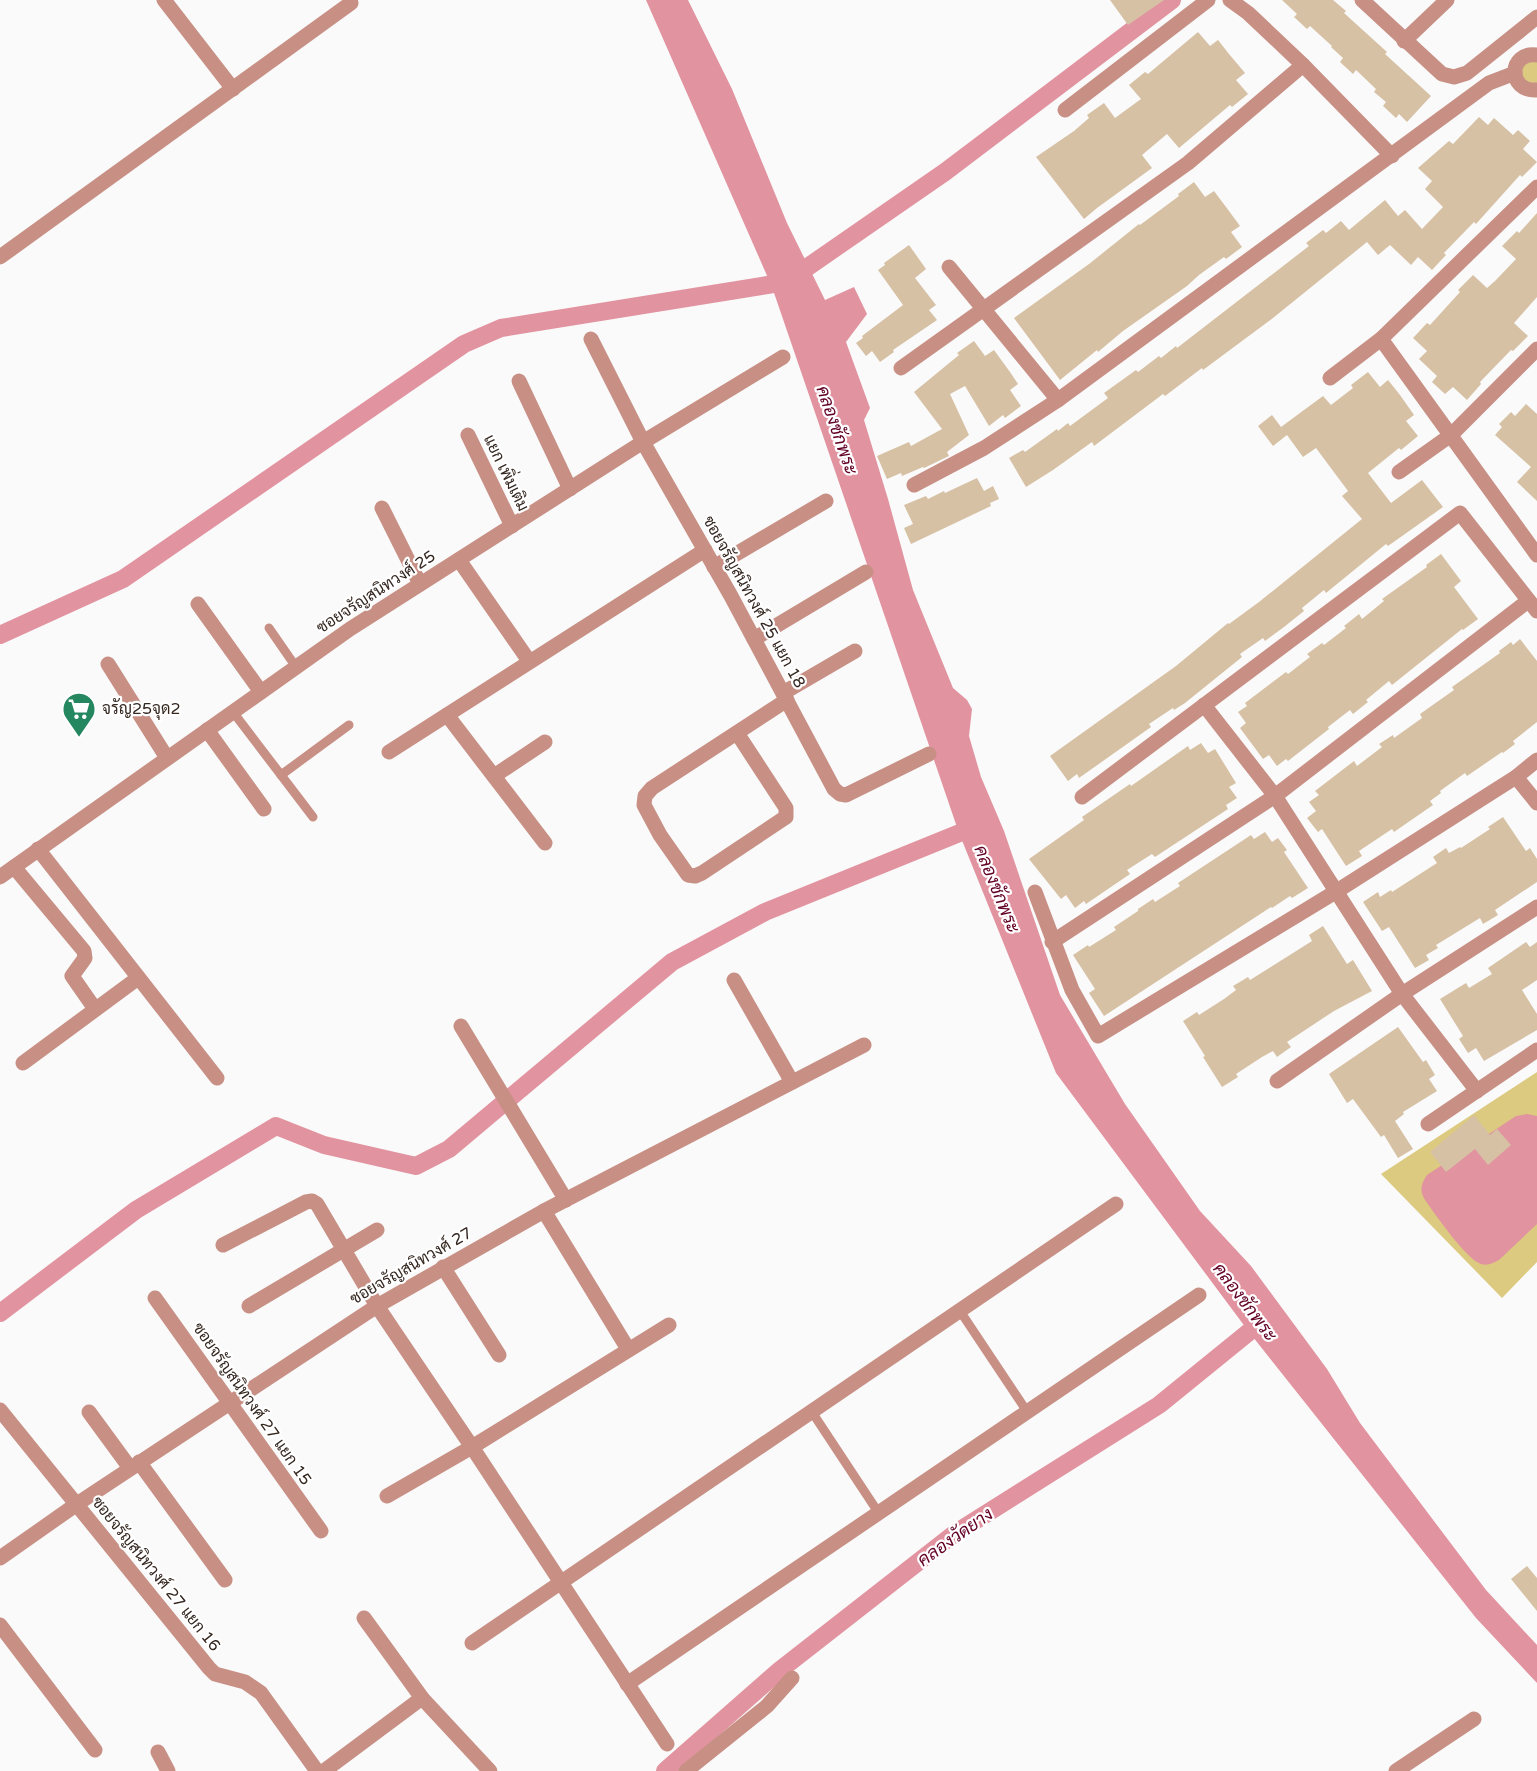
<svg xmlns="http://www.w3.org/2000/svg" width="1537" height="1771" viewBox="0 0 1537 1771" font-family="'Varela Round',Sarabun,sans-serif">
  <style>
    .forest { fill: #dcca80 }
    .water { fill: #e293a0 }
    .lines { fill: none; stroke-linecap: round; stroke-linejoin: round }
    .canal { stroke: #e293a0; stroke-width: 18 }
    .building { fill: #d7c1a4 }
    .service { stroke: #c89085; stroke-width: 9 }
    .minor { stroke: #c89085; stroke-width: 15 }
    .labels { text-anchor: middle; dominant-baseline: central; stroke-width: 4.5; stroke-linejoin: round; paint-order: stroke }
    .street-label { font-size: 16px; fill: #342720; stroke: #fff }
    .poi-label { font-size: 16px; fill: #342720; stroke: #fff; text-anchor: start }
    .water-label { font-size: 18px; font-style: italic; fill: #620124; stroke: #fff }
  </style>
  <rect width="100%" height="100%" fill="#fafafa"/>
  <g class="forest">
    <path d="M 1537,59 L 1537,86 L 1530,86 L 1519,73 L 1522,64 Z"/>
    <path d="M 1537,1072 L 1537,1262 L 1502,1298 L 1381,1174 Z"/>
  </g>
  <g class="water">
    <path d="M 646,0 L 688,0 L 732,89 L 787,223 L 825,300 L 854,287 L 867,314 L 846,342 L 870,408 L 864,420 L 888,499 L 913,590 L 953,688 L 967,700 L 972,709 L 969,736 L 981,777 L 1004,831 L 1060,995 L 1125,1104 L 1200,1211 L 1251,1266 L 1327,1369 L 1360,1423 L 1486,1590 L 1537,1645 L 1537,1683 L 1476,1618 L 1249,1332 L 1056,1073 L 959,833 L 772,287 Z"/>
    <path d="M 1527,1114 L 1537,1116 L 1537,1224 L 1499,1260 C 1493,1263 1488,1266 1481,1264 C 1466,1259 1435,1214 1425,1200 C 1419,1190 1421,1184 1427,1175 L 1516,1116 Z"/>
  </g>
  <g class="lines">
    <g class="canal">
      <path d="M 0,635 L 123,579 L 464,344 L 501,328 L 786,282 L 945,172 L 1172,0"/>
      <path d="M 0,1313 L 136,1210 L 276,1126 L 324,1145 L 416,1166 L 449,1149 L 672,962 L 765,912 L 972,828"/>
      <path d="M 665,1771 L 780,1670 L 954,1534 L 1159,1405 L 1260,1323"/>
    </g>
  </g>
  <g class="building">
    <path d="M 1110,0 L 1164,0 L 1128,25 Z"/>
    <path d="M 1282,0 L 1333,0 L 1346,11 L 1344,13 L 1387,52 L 1385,54 L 1431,96 L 1407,122 L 1399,114 L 1396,118 L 1383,106 L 1386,102 L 1374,92 L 1376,89 L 1356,70 L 1353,74 L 1340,62 L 1343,58 L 1331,47 L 1332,46 L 1310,26 L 1307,29 L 1294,17 L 1297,14 Z"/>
    <path d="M 1198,32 L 1210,46 L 1218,40 L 1229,54 L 1245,73 L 1236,80 L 1248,94 L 1232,107 L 1230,105 L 1179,148 L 1167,134 L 1142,155 L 1152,168 L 1097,208 L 1084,219 L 1036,157 L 1074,131 L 1089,118 L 1087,115 L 1104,103 L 1115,118 L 1141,99 L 1129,85 L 1145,72 L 1148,74 Z"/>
    <path d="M 1479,117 L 1488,125 L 1494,118 L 1513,135 L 1518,130 L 1530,141 L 1523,149 L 1537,162 L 1522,177 L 1520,175 L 1476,224 L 1474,222 L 1444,253 L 1446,255 L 1432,270 L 1418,257 L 1411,265 L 1390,245 L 1378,255 L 1367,242 L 1273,318 L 1203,370 L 1202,368 L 1165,396 L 1163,394 L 1094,446 L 1092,442 L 1053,470 L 1026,487 L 1009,458 L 1023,450 L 1025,452 L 1057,429 L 1058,431 L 1068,423 L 1070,426 L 1108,398 L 1104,393 L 1136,370 L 1138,372 L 1159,356 L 1161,358 L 1176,346 L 1177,348 L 1309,246 L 1306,243 L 1323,230 L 1326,233 L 1341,221 L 1349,230 L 1385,200 L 1398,216 L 1405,210 L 1422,229 L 1443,207 L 1425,189 L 1432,181 L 1418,168 L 1449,141 L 1453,144 Z"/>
    <path d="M 1194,182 L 1205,197 L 1214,191 L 1229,211 L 1240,226 L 1231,232 L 1242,247 L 1226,259 L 1224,257 L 1199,275 L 1187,286 L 1123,331 L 1098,352 L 1097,350 L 1060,380 L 1014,318 L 1089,264 L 1139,224 L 1140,225 L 1179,196 L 1178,194 Z"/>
    <path d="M 1537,213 L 1537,297 L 1514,323 L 1528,336 L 1513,351 L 1511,350 L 1480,382 L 1481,384 L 1467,400 L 1453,387 L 1445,394 L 1432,382 L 1437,376 L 1419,359 L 1427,351 L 1413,338 L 1427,323 L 1430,325 L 1460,292 L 1458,290 L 1473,275 L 1487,288 L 1495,281 L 1516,259 L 1502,246 L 1517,231 L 1519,233 Z"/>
    <path d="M 909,245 L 926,269 L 915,278 L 936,305 L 929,310 L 937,320 L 893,350 L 894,352 L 880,362 L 872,351 L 866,356 L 856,343 L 863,338 L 862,336 L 903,305 L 878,270 L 885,265 L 884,263 Z"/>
    <path d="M 974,341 L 985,356 L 994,350 L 1010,372 L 1018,384 L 1010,390 L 1021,406 L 1005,418 L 1003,415 L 989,426 L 965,386 L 950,394 L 969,435 L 947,452 L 949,456 L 924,468 L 923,467 L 902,476 L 901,473 L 887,479 L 877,456 L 909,442 L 911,446 L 942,429 L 914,392 L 959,355 L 957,353 Z"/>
    <path d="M 1368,372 L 1380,387 L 1388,380 L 1400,395 L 1414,415 L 1406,421 L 1418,436 L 1401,450 L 1399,448 L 1368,473 L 1391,503 L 1422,480 L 1443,507 L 1388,546 L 1386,544 L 1326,593 L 1324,590 L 1302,608 L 1304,611 L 1284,627 L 1265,641 L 1263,638 L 1240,654 L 1242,657 L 1185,703 L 1174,710 L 1173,708 L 1149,724 L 1151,727 L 1079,778 L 1077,774 L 1068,781 L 1050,756 L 1176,666 L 1228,623 L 1229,624 L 1259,602 L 1362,519 L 1342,496 L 1348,491 L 1316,448 L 1303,457 L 1287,435 L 1273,446 L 1258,426 L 1272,415 L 1281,427 L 1323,396 L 1331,405 L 1353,388 L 1351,385 Z"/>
    <path d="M 1526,404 L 1537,414 L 1537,501 L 1517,482 L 1531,467 L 1495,435 L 1502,427 L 1499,424 L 1511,412 L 1515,416 Z"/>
    <path d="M 977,478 L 984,491 L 993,486 L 999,499 L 990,503 L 991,506 L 911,544 L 904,528 L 913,524 L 904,505 L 926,496 L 928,499 L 944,491 L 945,493 Z"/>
    <path d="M 1441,554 L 1461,581 L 1454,587 L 1478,619 L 1463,630 L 1462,629 L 1392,685 L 1389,681 L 1366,700 L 1368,702 L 1353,714 L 1350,710 L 1328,727 L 1329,729 L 1288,761 L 1286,759 L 1277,766 L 1269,755 L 1263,759 L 1240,728 L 1246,723 L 1238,712 L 1247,706 L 1245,703 L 1286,672 L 1288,674 L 1310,657 L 1307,654 L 1322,643 L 1324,645 L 1346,628 L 1344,626 L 1359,614 L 1362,619 L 1384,601 L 1382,599 L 1427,567 L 1426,565 Z"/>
    <path d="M 1520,639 L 1537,661 L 1537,722 L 1513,741 L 1515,744 L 1503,753 L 1502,752 L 1467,776 L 1465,773 L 1440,791 L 1441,793 L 1430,801 L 1433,805 L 1394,832 L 1392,829 L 1359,851 L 1362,856 L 1346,866 L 1322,829 L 1318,832 L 1307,818 L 1316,811 L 1309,802 L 1319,795 L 1315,791 L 1354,761 L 1357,766 L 1382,747 L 1379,744 L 1393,735 L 1394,738 L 1422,718 L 1420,714 L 1454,690 L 1452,687 L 1500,653 L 1499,651 L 1511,642 L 1513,645 Z"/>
    <path d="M 1201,743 L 1208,753 L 1215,749 L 1236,783 L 1229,787 L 1237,798 L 1226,805 L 1228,809 L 1155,857 L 1152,854 L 1127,870 L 1130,874 L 1086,904 L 1084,901 L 1075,908 L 1066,895 L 1061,899 L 1029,859 L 1084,820 L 1082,817 L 1130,784 L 1131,786 L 1188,746 L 1190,750 Z"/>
    <path d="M 1503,817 L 1526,851 L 1530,848 L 1537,859 L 1537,882 L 1495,910 L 1498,915 L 1483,924 L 1480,918 L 1436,945 L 1438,948 L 1426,955 L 1429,960 L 1415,968 L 1389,927 L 1382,931 L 1363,902 L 1378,892 L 1380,897 L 1391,890 L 1392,892 L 1437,863 L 1433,857 L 1446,848 L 1449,853 L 1460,847 L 1461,848 L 1490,829 L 1488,827 Z"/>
    <path d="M 1265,832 L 1272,842 L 1278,838 L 1287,850 L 1284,852 L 1308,888 L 1292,898 L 1290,896 L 1272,908 L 1271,907 L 1104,1016 L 1089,993 L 1095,989 L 1073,955 L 1088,945 L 1089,947 L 1116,930 L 1114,927 L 1138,911 L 1138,909 L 1153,899 L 1155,902 L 1180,886 L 1178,883 L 1251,835 L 1254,839 Z"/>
    <path d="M 1323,926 L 1347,964 L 1353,960 L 1372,991 L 1334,1011 L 1287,1042 L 1291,1047 L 1277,1057 L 1273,1051 L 1262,1057 L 1236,1074 L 1238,1077 L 1222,1087 L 1203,1057 L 1205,1056 L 1183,1021 L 1197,1012 L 1199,1015 L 1224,999 L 1236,990 L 1233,986 L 1248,977 L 1250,980 L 1312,941 L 1309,935 Z"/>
    <path d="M 1526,942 L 1530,947 L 1537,942 L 1537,980 L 1522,990 L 1537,1014 L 1537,1030 L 1484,1061 L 1476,1048 L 1468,1053 L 1459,1039 L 1463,1036 L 1440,999 L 1466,983 L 1469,988 L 1492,974 L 1488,968 Z"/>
    <path d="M 1398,1027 L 1423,1062 L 1426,1060 L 1435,1075 L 1429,1079 L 1437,1091 L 1403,1112 L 1404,1114 L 1395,1121 L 1413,1149 L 1398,1158 L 1384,1135 L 1381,1137 L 1353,1099 L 1347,1103 L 1329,1074 Z"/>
    <path d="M 1474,1115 L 1490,1135 L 1497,1129 L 1511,1145 L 1488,1165 L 1475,1149 L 1446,1172 L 1430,1152 Z"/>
    <path d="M 1527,1566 L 1537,1578 L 1537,1611 L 1511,1579 Z"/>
  </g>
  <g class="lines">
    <g class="service">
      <path d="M 269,628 L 296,667"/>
      <path d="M 233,712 L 313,817"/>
      <path d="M 281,775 L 349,725"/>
      <path d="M 960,1311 L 1028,1413"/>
      <path d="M 812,1412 L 878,1512"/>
    </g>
    <g class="minor">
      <path d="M 164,0 L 233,89"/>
      <path d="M 1230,0 L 1248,13 L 1303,65 L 1392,156"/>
      <path d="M 1362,0 L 1442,74 L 1454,77 L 1467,73 L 1537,17"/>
      <path d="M 1404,41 L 1447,0"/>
      <path d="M 1537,55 C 1508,51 1507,92 1537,90"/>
      <path d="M 1065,110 L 1208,0"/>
      <path d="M 0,257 L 351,3"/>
      <path d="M 949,267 L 1058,400"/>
      <path d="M 591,339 L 643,442 L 731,596 L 834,789 L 840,794 L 846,795 L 929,754"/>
      <path d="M 1381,339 L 1537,555"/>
      <path d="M 901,368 L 1188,163 L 1303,65"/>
      <path d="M 1330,378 L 1381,339 L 1537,187"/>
      <path d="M 519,381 L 570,489"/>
      <path d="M 468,435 L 512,526"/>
      <path d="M 1399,472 L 1451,435 L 1537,349"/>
      <path d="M 914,485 L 984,448 L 1058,400 L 1489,83 L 1515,73"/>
      <path d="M 382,508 L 420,584"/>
      <path d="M 459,560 L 529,661"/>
      <path d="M 714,567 L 826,501"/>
      <path d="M 198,604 L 261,692"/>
      <path d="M 754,639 L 866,572"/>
      <path d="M 108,664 L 167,758"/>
      <path d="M 783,693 L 855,651"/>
      <path d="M 1204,705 L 1275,796 L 1402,994 L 1477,1091"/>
      <path d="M 447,715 L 545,843"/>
      <path d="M 207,730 L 264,809"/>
      <path d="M 737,733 L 786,808 L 786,817 L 702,873 L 695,876 L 688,875 L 660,835 L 644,805 L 645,796 L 652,788 L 787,700"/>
      <path d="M 389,752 L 705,550"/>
      <path d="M 494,776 L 545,742"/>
      <path d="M 1516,777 L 1537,803"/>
      <path d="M 1082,797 L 1460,513 L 1537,611"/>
      <path d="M 38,849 L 217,1078"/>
      <path d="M 14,867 L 84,951 L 85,958 L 72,976 L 95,1009"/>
      <path d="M 0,877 L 350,629 L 643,442 L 783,357"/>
      <path d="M 1035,892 L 1072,990 L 1098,1036 L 1337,891 L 1516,777 L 1537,760"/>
      <path d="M 1052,942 L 1275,796 L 1528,601"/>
      <path d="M 734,980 L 792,1082"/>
      <path d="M 461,1026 L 566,1200"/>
      <path d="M 23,1063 L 134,981"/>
      <path d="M 1277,1081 L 1402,994 L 1537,907"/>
      <path d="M 1428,1124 L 1537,1050"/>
      <path d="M 544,1211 L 628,1349"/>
      <path d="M 223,1245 L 306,1202 L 312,1201 L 317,1204 L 377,1306 L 472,1447 L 667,1744"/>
      <path d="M 443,1267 L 499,1355"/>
      <path d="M 155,1298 L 321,1531"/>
      <path d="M 249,1306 L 377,1230"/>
      <path d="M 0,1410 L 209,1668 L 215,1674 L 245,1682 L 261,1693 L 317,1771"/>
      <path d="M 89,1412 L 130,1468"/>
      <path d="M 139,1462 L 225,1580"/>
      <path d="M 387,1496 L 472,1447 L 669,1325"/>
      <path d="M 0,1558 L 77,1504 L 377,1306 L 544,1211 L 864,1045"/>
      <path d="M 364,1618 L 422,1698 L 490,1771"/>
      <path d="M 0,1625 L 95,1750"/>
      <path d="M 472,1643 L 1116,1204"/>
      <path d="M 627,1684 L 1199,1295"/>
      <path d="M 158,1752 L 168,1771"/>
      <path d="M 324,1771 L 422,1698"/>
      <path d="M 686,1771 L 767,1706 L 792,1678"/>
      <path d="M 1396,1771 L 1474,1719"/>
    </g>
  </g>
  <defs>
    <g id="supermarket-pin" transform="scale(1.725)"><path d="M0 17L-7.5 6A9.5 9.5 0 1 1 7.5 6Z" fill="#258760" stroke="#fff"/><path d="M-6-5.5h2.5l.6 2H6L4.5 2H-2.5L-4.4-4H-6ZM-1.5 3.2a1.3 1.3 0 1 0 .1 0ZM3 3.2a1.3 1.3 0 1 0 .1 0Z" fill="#fff"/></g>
  </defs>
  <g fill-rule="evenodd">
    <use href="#supermarket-pin" x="79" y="709"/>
  </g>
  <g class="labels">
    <g class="street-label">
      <text transform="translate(506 473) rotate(64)">แยก เพิ่มเติม</text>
      <text transform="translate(376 592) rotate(-33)">ซอยจรัญสนิทวงศ์ 25</text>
      <text transform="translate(754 602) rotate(61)">ซอยจรัญสนิทวงศ์ 25 แยก 18</text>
      <text transform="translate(411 1266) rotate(-30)">ซอยจรัญสนิทวงศ์ 27</text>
      <text transform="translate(252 1404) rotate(55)">ซอยจรัญสนิทวงศ์ 27 แยก 15</text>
      <text transform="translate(156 1574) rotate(51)">ซอยจรัญสนิทวงศ์ 27 แยก 16</text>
    </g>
    <g class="poi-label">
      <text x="102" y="709">จรัญ25จุด2</text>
    </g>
    <g class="water-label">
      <text transform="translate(837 430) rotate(71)">คลองชักพระ</text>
      <text transform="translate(997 889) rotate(68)">คลองชักพระ</text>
      <text transform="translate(1245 1302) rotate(53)">คลองชักพระ</text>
      <text transform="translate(955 1537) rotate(-35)">คลองวัดยาง</text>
    </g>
  </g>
</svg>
